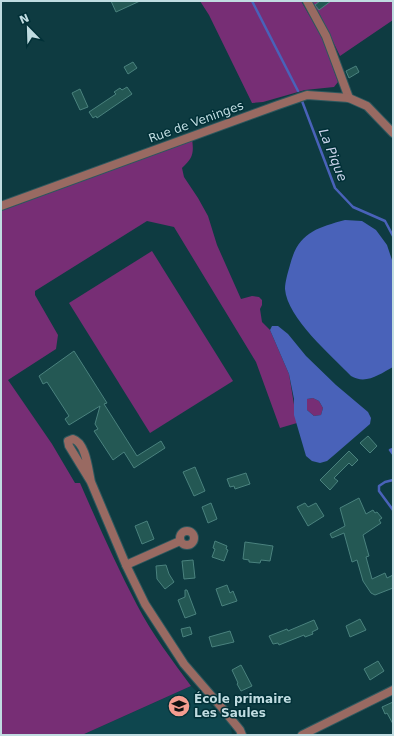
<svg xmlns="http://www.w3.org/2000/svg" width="394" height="736" viewBox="0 0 394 736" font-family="'DejaVu Sans',sans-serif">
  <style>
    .built { fill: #0e464e }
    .green { fill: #772e75 }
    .water { fill: #4962b9; fill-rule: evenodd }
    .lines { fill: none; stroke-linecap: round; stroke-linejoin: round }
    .stream { stroke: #4962b9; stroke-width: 2.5 }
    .building { fill: #245854; stroke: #4a827e }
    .minor-casing { stroke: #2e585e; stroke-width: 10 }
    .tertiary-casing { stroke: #2e585e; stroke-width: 10 }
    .minor { stroke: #996a62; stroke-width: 8 }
    .tertiary { stroke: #996a62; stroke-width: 8 }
    .labels { text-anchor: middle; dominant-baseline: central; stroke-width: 3; stroke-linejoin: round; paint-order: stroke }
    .street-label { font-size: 12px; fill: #c0dce1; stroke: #013037 }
    .poi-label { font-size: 12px; font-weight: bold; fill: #c0dce1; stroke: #013037; text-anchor: start }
    .water-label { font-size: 13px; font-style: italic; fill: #cad3ea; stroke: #013037 }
  </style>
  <rect width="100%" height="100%" fill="#0e3b41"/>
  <path class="built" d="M 191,686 L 231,726 L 232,735 L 82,735 Z"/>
  <g class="green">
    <path d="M 200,1 L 301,1 L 323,39 L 338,82 L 334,87 L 305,90 L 263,102 L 252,103 L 209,15 Z"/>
    <path d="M 311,1 L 393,1 L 393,20 L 340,56 L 320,15 Z"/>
    <path d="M 192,139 C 194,153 193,158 182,168 L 184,177 L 198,198 L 208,216 L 217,245 L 241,299 L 252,296 L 259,297 L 262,300 L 262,305 L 260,309 L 262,322 L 270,330 L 289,374 L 297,423 L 280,428 L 256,362 L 174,227 L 147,221 L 35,291 L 35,295 L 58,335 L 56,349 L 8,380 L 52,444 L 75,483 L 80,483 C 98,524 116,565 137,605 C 152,634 172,660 191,686 L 82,735 L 1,735 L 1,211 Z"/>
    <path d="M 152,251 L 233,381 L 150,433 L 69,303 Z"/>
    <path d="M 313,398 L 319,401 L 323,408 L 321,415 L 314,416 L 307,410 L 307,399 Z"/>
  </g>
  <g class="water">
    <path d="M 345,220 L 362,221 L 376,230 L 387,245 L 393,263 L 393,367 C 380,374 366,385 351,376 C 332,356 287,318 285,289 C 285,282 288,272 290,265 C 298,233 316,228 345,220 Z"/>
    <path d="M 272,326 L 278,326 L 288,334 L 306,356 L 336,385 L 368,412 L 371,418 L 370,424 L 333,456 L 327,461 L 320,463 L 312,461 L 306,456 L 294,415 L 294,399 L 289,374 L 270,330 ZM 313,398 L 319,401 L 323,408 L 321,415 L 314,416 L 307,410 L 307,399 Z"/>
  </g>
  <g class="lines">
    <g class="stream">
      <path d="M 252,1 L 298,91"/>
      <path d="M 302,101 L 335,188 L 353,207 L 385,221 L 393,236"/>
      <path d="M 393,449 L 390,450 L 393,454"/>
      <path d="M 393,480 L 385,482 L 379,486 L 379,491 L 393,510"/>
    </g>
  </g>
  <g class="building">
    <path d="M 111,1 L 140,1 L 116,12 Z"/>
    <path d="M 320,1 L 331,1 L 319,10 L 315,5 Z"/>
    <path d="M 133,62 L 137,68 L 128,74 L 124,67 Z"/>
    <path d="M 356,66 L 359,72 L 349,78 L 346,71 Z"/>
    <path d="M 127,87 L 132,94 L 97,118 L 96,116 L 93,118 L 89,112 L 116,94 L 114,92 L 120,88 L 122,90 Z"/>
    <path d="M 80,89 L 88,107 L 80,110 L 72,93 Z"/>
    <path d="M 74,351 L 107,403 L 104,404 L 137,456 L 161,441 L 165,448 L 134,468 L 124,452 L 113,460 L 94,431 L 98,429 L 95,424 L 100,406 L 69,425 L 65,419 L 69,416 L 47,382 L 43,384 L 39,376 Z"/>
    <path d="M 368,436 L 377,446 L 370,453 L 360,443 Z"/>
    <path d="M 349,451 L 358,460 L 352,466 L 349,463 L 334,478 L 338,481 L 330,490 L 320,480 Z"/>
    <path d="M 195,467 L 205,491 L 194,496 L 183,472 Z"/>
    <path d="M 246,473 L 250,484 L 235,489 L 234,486 L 230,487 L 227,479 Z"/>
    <path d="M 359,498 L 366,514 L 373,510 L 375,513 L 377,512 L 382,518 L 379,520 L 381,523 L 363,535 L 369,556 L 366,557 L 372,579 L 385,573 L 387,578 L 393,575 L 393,588 L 375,595 L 371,593 L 363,581 L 357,560 L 352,562 L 344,533 L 332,538 L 330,534 L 345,526 L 340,508 Z"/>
    <path d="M 211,503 L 217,519 L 208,523 L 202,507 Z"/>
    <path d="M 305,503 L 308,507 L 316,503 L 324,516 L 308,526 L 297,507 Z"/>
    <path d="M 147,521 L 154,539 L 142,544 L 135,526 Z"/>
    <path d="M 215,541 L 227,546 L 226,549 L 228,550 L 224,561 L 212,557 L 215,549 L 213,548 Z"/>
    <path d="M 245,542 L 273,546 L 270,561 L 261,560 L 260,563 L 249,562 L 249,560 L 243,559 Z"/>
    <path d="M 193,560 L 195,578 L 184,579 L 182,561 Z"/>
    <path d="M 166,565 L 169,574 L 174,582 L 165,589 L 157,579 L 156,566 Z"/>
    <path d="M 227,585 L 230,593 L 233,591 L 237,601 L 222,606 L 216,589 Z"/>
    <path d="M 185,590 L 187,590 L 196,614 L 185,618 L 178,600 L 185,597 Z"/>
    <path d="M 360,619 L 366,630 L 350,637 L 346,626 Z"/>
    <path d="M 314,620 L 318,629 L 312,632 L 313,634 L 305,637 L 304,635 L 279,645 L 278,643 L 273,644 L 269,636 L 287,629 L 288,631 Z"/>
    <path d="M 190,627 L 192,634 L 183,637 L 181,629 Z"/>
    <path d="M 230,631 L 234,642 L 212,647 L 209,637 Z"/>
    <path d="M 378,661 L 384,671 L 370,680 L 364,669 Z"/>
    <path d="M 241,665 L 252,686 L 241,691 L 237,684 L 238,683 L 232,670 Z"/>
    <path d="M 393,702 L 393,724 L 387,713 L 385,714 L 382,707 Z"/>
  </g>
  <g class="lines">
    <g class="minor-casing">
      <g id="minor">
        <path d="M 307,1 L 326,36 L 349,98"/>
        <path d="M 91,482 C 88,469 86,443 73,439 L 68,441 L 69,446 L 91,482 L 126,565 L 145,604 L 184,664 L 222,708 L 240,730 L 242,735"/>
        <circle cx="187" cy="538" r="7"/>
        <path d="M 126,565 L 180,541"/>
      </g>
    </g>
    <g class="tertiary-casing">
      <g id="tertiary">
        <path d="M 1,206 L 278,105 L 307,95 L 349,98 L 367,106 L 393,133"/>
        <path d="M 302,735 L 393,690"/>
      </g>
    </g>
    <use href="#minor" class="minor"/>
    <use href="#tertiary" class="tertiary"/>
  </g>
  <defs>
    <g id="school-disc" transform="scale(1.15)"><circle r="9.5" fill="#f59d90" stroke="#013037"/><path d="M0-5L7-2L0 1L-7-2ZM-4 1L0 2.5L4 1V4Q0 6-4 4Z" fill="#111"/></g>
  </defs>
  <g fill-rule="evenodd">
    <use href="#school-disc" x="179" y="706"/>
  </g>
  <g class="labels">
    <g class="street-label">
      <text transform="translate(196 122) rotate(-20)">Rue de Veninges</text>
    </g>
    <g class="poi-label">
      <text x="194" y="699">École primaire<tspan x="194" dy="14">Les Saules</tspan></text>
    </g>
    <g class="water-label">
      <text transform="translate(333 155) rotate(68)">La Pique</text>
    </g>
  </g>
  <rect width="394" height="736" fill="none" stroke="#c0dce1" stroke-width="4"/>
  <g transform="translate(28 28) rotate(337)" stroke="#013037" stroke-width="3" paint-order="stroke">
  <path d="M0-3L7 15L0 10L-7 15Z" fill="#c0dce1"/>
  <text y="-6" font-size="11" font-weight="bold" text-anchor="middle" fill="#c0dce1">N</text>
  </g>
</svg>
